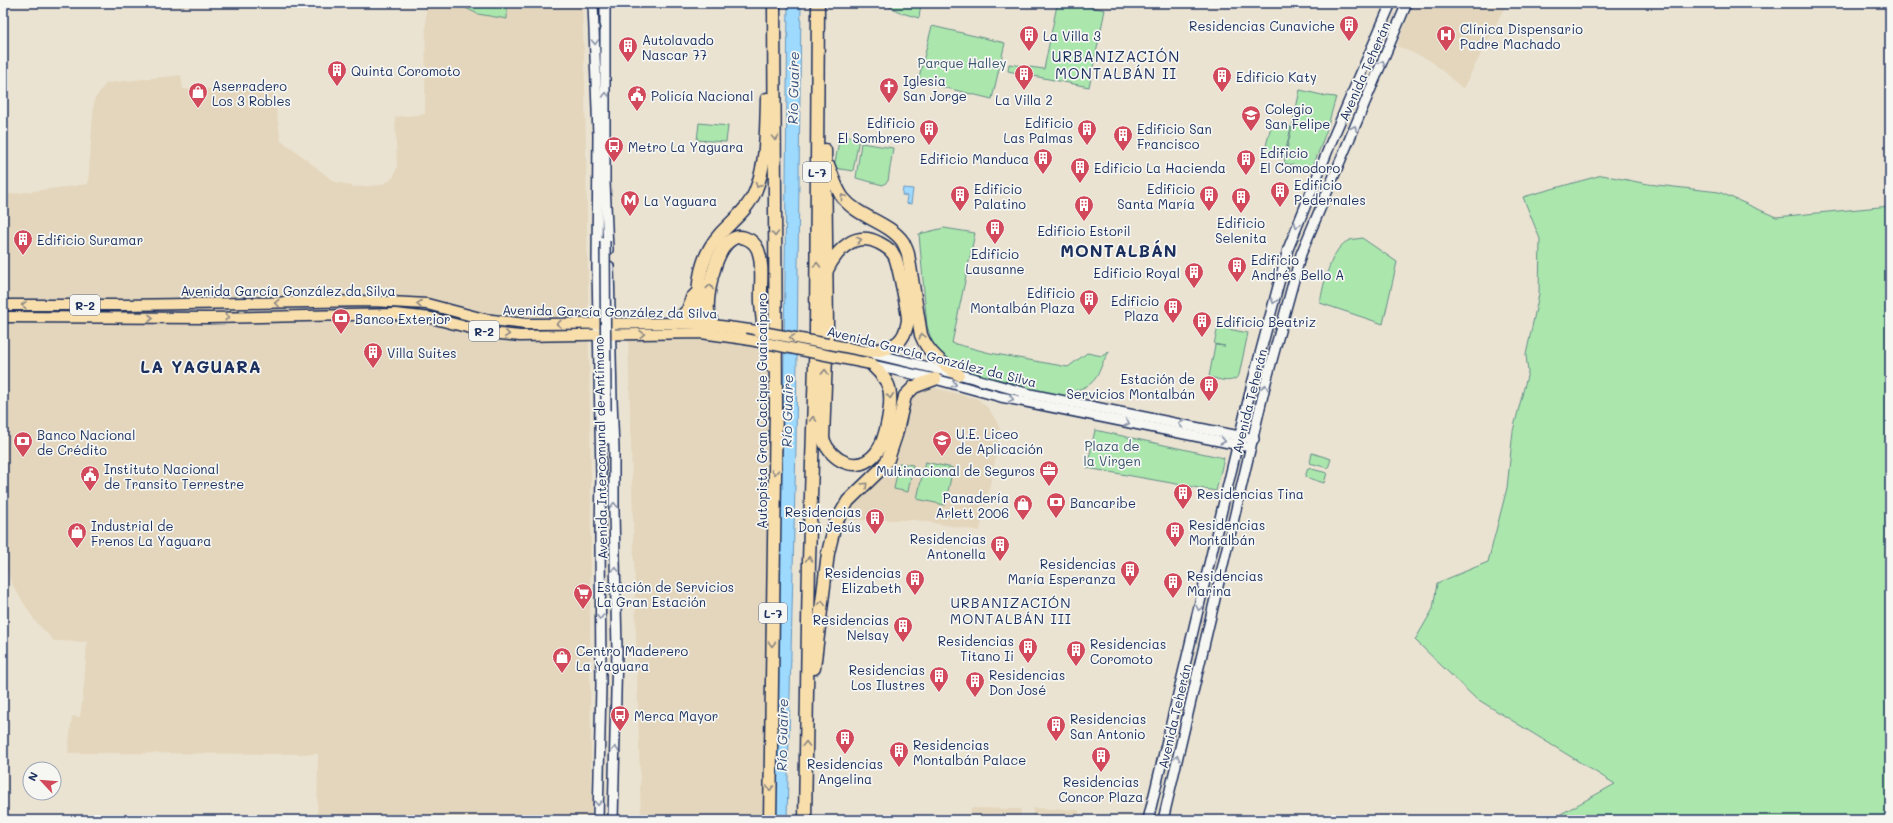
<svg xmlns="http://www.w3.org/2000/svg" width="1893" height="823" viewBox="0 0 1893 823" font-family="Mali,sans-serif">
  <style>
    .built { fill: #e3d6bc }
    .green { fill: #abe7ad; stroke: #638b86 }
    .water { fill: #9ddafe; stroke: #6996be }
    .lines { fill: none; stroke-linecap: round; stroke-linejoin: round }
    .secondary-casing { stroke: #1b2f5e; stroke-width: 12 }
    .primary-casing { stroke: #1b2f5e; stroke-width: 13 }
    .highway-casing { stroke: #1b2f5e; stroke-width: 15 }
    .secondary { stroke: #f6f6f2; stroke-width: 9 }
    .primary { stroke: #f8deab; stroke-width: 10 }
    .highway { stroke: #f8deab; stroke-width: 12 }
    .secondary-bridge-casing { stroke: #1b2f5e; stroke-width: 12; stroke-linecap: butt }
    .primary-bridge-casing { stroke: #1b2f5e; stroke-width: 13; stroke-linecap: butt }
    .secondary-bridge { stroke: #f6f6f2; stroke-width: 9 }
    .primary-bridge { stroke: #f8deab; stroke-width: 10 }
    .oneway { stroke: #8892a8 }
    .oneway2 { stroke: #8a8684 }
    .labels { text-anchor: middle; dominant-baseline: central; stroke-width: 3.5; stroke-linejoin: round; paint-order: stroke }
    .shield { fill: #f6f6f2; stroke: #5d6b8a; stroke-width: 1 }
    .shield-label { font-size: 12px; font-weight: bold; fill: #1b2f5e }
    .poi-label { font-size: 13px; fill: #1b2f5e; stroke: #f6f6f2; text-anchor: start }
    .park-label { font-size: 13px; fill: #38546e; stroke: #f6f6f2 }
    .street-label { font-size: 13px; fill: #1b2f5e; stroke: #f6f6f2 }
    .water-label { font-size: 14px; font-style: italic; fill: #35517e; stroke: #f6f6f2 }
    .neighbourhood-label { font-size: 14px; letter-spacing: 1px; fill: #1b2f5e; stroke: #f6f6f2 }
    .quarter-label { font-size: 15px; letter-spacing: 1px; fill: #1b2f5e; stroke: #f6f6f2 }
    .district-label { font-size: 17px; font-weight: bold; letter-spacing: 1px; fill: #1b2f5e; stroke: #f6f6f2 }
  </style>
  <rect width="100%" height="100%" fill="#ebe3d2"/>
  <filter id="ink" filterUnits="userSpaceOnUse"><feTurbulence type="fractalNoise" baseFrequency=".025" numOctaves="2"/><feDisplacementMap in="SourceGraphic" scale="8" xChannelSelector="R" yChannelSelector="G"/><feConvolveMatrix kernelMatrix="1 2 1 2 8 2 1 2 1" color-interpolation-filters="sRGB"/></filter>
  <g filter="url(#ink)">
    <g class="built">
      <path d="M 426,3 L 582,3 L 585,86 L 591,482 L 590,676 L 592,820 L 317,820 L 318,754 L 68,753 L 72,716 L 80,717 L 84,685 L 87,642 L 54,641 L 35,621 L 13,586 L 3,562 L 3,195 L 88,184 L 94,100 L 106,83 L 181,75 L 183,89 L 273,89 L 281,141 L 292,148 L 333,181 L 355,187 L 380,185 L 389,181 L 394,176 L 397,167 L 395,117 L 425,114 Z"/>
      <path d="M 1413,3 L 1507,3 L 1463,89 L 1431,61 L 1397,46 Z"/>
      <path d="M 694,333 L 763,341 L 768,353 L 773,405 L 763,820 L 641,820 L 628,336 Z"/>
      <path d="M 925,388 L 935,388 L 978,399 L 989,409 L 997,422 L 1000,430 L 998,447 L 980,531 L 915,520 L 837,520 L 882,468 L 904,398 Z"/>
      <path d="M 971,808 L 1021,809 L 1020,820 L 970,820 Z"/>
      <path d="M 1033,808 L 1079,810 L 1079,820 L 1032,820 Z"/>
    </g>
    <g class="green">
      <path d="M 455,3 L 507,3 L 507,19 L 478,14 Z"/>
      <path d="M 882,3 L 921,3 L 919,18 L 902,13 Z"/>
      <path d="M 1048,3 L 1073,3 L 1105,10 L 1089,87 L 1008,71 L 1009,64 L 1044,69 L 1057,5 Z"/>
      <path d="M 932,26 L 1005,43 L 992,99 L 918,81 Z"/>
      <path d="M 1300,90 L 1326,96 L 1336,97 L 1326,132 L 1314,164 L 1305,168 L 1284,163 Z"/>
      <path d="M 1272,122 L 1291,127 L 1284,158 L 1264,154 Z"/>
      <path d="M 699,123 L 728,126 L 726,142 L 697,140 Z"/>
      <path d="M 840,136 L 859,138 L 853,171 L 834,168 Z"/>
      <path d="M 861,143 L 893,148 L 888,181 L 883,185 L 856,178 Z"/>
      <path d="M 1602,175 L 1648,184 L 1719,192 L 1776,217 L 1890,206 L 1890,820 L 1550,820 L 1615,784 L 1474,697 L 1415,640 L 1433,609 L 1437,583 L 1488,562 L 1507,488 L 1513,431 L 1528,372 L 1526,355 L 1539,294 L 1540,239 L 1523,197 Z"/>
      <path d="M 944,228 L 975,233 L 952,343 L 990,353 L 1068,367 L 1087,353 L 1102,356 L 1110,351 C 1096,368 1103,383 1076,390 L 1070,398 L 958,374 L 932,342 L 927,326 L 919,234 Z"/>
      <path d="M 1362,238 L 1397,262 L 1383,324 L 1320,303 C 1323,286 1331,246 1350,240 C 1353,239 1358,239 1362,238 Z"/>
      <path d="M 1218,327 L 1248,333 L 1239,375 C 1232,385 1219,379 1209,377 L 1215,345 L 1225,346 L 1214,344 Z"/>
      <path d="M 1095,430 L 1224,458 L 1216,491 L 1087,468 Z"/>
      <path d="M 1312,453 L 1331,459 L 1328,468 L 1310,463 Z"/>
      <path d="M 925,462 L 953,468 L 945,505 L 917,499 Z"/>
      <path d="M 899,463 L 913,465 L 908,492 L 894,489 Z"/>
      <path d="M 1308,468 L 1327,473 L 1324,483 L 1305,477 Z"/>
    </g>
    <g class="water">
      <path d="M 788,3 L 801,3 L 796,445 L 787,820 L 773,820 L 784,358 Z"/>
      <path d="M 903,188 L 913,189 L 911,204 L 906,203 L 907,196 L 902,195 Z"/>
    </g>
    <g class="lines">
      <g class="secondary-casing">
        <g id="secondary">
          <path d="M 593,3 L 598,135 L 597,268 L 601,475 L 600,536 L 601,685 L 598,820"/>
          <path d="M 605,3 L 605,182 L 608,250"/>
          <path d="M 609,266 L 612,400 L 614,449 L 614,512 L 617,650 L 613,820"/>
          <path d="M 870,353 L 958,374 L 1030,394 L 1254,439"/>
          <path d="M 872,365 L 935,379 L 1001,397 L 1244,446"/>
          <path d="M 606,411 L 608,439"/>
          <path d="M 1148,820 L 1252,384 L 1288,249 L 1332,140 L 1391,3"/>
          <path d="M 1163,820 L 1266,382 L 1301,254 L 1407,3"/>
        </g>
      </g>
      <g class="primary-casing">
        <g id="primary">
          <path d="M 3,305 L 125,305 L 372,301 L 427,304 L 484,319 L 526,324 L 698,323 L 757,331"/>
          <path d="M 3,317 L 209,318 L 395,314 L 431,318 L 490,333 L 520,336 L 701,333 L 745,339"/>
          <path d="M 828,344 L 867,352"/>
        </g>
      </g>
      <g class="highway-casing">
        <g id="highway">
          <path d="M 825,150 L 827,329 L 823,439 C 831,461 858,475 876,453 C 886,441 894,400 888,385 C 885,377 877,370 871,364"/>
          <path d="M 829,167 C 833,177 836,189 843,198 C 859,218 889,222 903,242 C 905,246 907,250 908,254 L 921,335 C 928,353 942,363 958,374"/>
          <path d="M 827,270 C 837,250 855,230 879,243 C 885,246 892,250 895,257 C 898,264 908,312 908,320 C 907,327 905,334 901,339 C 893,349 878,350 867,352"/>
          <path d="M 675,323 L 688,310 L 692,298 L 696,294"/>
          <path d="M 698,323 C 697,292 697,259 720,234 C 732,221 748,209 755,192 C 767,164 766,129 767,99"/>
          <path d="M 713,325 C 711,320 709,316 708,311 C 706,293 718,228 745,238 C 751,240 756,245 758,250 C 764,266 760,286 761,302 C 762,323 767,344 769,365"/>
          <path d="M 814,668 L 828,553 L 835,524 L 848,501 L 882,468 L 888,459 L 896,435 L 905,396 L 914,387 L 935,379"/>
          <path d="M 770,820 L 776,405 L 774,3"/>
          <path d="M 805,820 L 809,561 L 816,332 L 818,3"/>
        </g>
      </g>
      <use href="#secondary" class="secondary"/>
      <use href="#primary" class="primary"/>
      <use href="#highway" class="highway"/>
      <g class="secondary-bridge-casing">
        <path id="secondary-bridge" d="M 605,241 L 606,411"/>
      </g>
      <g class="primary-bridge-casing">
        <g id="primary-bridge">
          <path d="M 757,331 L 828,344"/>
          <path d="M 745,339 L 871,364"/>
        </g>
      </g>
      <use href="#secondary-bridge" class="secondary-bridge"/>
      <use href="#primary-bridge" class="primary-bridge"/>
    </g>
    <defs><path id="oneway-chevron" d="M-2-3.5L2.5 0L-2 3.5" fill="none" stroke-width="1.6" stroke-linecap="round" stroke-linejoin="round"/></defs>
    <g class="oneway">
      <use href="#oneway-chevron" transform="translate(595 42) rotate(88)"/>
      <use href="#oneway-chevron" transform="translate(1382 63) rotate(-66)"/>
      <use href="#oneway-chevron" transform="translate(606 95) rotate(-91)"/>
      <use href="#oneway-chevron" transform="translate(1354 128) rotate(-67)"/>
      <use href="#oneway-chevron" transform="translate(1297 225) rotate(112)"/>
      <use href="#oneway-chevron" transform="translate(1274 301) rotate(105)"/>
      <use href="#oneway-chevron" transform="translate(954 384) rotate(15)"/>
      <use href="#oneway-chevron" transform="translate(1265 387) rotate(-77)"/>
      <use href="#oneway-chevron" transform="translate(1011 399) rotate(12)"/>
      <use href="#oneway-chevron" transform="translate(1127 423) rotate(11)"/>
      <use href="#oneway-chevron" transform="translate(1181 424) rotate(-169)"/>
      <use href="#oneway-chevron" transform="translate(1223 441) rotate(11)"/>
      <use href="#oneway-chevron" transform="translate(614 505) rotate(-89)"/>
      <use href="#oneway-chevron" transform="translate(615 569) rotate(-91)"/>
      <use href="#oneway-chevron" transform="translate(1199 608) rotate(104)"/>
      <use href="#oneway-chevron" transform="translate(600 617) rotate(90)"/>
      <use href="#oneway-chevron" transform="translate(615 749) rotate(-89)"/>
      <use href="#oneway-chevron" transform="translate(1177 758) rotate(-77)"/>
      <use href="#oneway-chevron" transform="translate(598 803) rotate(90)"/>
    </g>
    <g class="oneway2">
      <use href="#oneway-chevron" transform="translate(775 138) rotate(90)"/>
      <use href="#oneway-chevron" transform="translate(758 185) rotate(110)"/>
      <use href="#oneway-chevron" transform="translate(843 197) rotate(-128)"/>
      <use href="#oneway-chevron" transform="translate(775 234) rotate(90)"/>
      <use href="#oneway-chevron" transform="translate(859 240) rotate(-11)"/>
      <use href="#oneway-chevron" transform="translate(817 265) rotate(-90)"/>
      <use href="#oneway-chevron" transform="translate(710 287) rotate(-80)"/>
      <use href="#oneway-chevron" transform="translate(277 303) rotate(179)"/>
      <use href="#oneway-chevron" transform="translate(419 304) rotate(-176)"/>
      <use href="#oneway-chevron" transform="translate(24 305) rotate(-179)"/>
      <use href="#oneway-chevron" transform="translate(227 317) rotate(-2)"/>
      <use href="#oneway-chevron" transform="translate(151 318)"/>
      <use href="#oneway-chevron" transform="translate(559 324) rotate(179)"/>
      <use href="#oneway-chevron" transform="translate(507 334) rotate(5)"/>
      <use href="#oneway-chevron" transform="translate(642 334) rotate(-1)"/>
      <use href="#oneway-chevron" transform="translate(922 336) rotate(-106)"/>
      <use href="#oneway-chevron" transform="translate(792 338) rotate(-170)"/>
      <use href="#oneway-chevron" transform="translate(825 372) rotate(-88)"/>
      <use href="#oneway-chevron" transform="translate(890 396) rotate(85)"/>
      <use href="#oneway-chevron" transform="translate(813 419) rotate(-89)"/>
      <use href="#oneway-chevron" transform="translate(775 472) rotate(91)"/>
      <use href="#oneway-chevron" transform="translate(865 485) rotate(-45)"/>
      <use href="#oneway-chevron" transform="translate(809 559) rotate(-89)"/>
      <use href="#oneway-chevron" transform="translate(822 603) rotate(-82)"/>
      <use href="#oneway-chevron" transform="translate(772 644) rotate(91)"/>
      <use href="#oneway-chevron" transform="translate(806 744) rotate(-90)"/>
      <use href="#oneway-chevron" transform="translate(770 788) rotate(91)"/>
    </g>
  </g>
  <defs>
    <g id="building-pin" transform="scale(1)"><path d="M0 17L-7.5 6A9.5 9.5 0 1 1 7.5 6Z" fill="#d1495b" stroke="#f6f6f2"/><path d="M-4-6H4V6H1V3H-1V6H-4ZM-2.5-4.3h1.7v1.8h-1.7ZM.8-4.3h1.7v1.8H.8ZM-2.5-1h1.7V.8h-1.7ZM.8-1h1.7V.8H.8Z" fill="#fff"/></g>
    <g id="hospital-pin" transform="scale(1)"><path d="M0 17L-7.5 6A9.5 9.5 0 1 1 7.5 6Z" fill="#d1495b" stroke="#f6f6f2"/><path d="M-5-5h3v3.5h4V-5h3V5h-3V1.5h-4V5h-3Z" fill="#fff"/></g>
    <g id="church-pin" transform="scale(1)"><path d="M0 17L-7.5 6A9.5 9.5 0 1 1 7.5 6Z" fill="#d1495b" stroke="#f6f6f2"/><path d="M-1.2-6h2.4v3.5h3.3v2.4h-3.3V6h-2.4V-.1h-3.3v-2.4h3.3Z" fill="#fff"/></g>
    <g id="shop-pin" transform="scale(1)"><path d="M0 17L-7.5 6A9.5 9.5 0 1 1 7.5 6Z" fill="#d1495b" stroke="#f6f6f2"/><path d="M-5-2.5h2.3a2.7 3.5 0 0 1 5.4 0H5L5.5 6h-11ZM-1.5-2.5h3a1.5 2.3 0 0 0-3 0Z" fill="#fff"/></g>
    <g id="civic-pin" transform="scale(1)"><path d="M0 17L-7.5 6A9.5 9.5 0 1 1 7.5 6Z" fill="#d1495b" stroke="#f6f6f2"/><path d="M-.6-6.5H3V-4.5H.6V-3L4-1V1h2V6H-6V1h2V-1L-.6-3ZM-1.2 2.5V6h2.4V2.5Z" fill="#fff"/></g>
    <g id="school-pin" transform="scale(1)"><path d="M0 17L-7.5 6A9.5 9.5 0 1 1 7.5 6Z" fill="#d1495b" stroke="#f6f6f2"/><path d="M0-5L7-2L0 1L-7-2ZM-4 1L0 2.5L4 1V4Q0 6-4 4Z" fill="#fff"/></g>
    <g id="bus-pin" transform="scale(1)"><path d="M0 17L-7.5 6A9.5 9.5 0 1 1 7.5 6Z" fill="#d1495b" stroke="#f6f6f2"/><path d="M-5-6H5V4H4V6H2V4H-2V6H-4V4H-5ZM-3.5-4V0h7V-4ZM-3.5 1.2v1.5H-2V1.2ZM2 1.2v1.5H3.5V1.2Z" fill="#fff"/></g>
    <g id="metro-pin" transform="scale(1)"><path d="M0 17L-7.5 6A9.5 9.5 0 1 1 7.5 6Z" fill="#d1495b" stroke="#f6f6f2"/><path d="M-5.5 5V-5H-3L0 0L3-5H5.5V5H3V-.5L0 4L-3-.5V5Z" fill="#fff"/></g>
    <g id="bank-pin" transform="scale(1)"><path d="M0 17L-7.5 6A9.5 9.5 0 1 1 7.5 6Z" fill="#d1495b" stroke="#f6f6f2"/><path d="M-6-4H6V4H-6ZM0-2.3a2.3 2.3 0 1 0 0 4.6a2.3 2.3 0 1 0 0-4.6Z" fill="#fff"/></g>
    <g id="office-pin" transform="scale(1)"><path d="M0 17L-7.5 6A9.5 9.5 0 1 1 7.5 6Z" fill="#d1495b" stroke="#f6f6f2"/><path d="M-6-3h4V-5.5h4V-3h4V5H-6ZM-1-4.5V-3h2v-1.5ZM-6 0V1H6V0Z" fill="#fff"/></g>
    <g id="supermarket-pin" transform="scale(1)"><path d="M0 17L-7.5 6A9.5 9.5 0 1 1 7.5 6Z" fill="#d1495b" stroke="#f6f6f2"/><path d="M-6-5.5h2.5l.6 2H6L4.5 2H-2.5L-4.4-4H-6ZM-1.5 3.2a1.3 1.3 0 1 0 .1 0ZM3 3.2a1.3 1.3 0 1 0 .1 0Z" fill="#fff"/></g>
  </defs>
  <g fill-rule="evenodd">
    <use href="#building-pin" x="1349" y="25"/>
    <use href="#building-pin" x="1029" y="35"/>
    <use href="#hospital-pin" x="1446" y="35"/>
    <use href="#building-pin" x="628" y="46"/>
    <use href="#building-pin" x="337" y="70"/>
    <use href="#building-pin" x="1024" y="74"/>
    <use href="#building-pin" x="1222" y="76"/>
    <use href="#church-pin" x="889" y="87"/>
    <use href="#shop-pin" x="198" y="92"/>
    <use href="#civic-pin" x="637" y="95"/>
    <use href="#school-pin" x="1251" y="115"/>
    <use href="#building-pin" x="929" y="129"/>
    <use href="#building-pin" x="1087" y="129"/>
    <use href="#building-pin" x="1123" y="135"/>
    <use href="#bus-pin" x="614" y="146"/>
    <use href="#building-pin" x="1043" y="158"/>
    <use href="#building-pin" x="1246" y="159"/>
    <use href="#building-pin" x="1080" y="167"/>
    <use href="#building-pin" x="1280" y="191"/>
    <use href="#building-pin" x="960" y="195"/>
    <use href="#building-pin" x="1209" y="195"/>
    <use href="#building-pin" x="1241" y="197"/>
    <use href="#metro-pin" x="630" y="200"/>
    <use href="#building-pin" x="1084" y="205"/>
    <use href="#building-pin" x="995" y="228"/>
    <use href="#building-pin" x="23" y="239"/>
    <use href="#building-pin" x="1237" y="266"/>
    <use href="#building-pin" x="1194" y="272"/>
    <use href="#building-pin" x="1089" y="299"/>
    <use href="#building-pin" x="1173" y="307"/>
    <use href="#bank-pin" x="341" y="318"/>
    <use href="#building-pin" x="1202" y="321"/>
    <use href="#building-pin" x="373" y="352"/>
    <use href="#building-pin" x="1209" y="385"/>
    <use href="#school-pin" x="942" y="440"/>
    <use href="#bank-pin" x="23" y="441"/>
    <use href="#office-pin" x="1049" y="470"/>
    <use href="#civic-pin" x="90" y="475"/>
    <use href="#building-pin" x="1183" y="493"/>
    <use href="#bank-pin" x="1056" y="502"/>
    <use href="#shop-pin" x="1023" y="504"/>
    <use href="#building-pin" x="875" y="518"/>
    <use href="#building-pin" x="1175" y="531"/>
    <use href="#shop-pin" x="77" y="532"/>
    <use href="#building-pin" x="1000" y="545"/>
    <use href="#building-pin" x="1130" y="570"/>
    <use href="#building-pin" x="915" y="579"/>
    <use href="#building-pin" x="1173" y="582"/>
    <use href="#supermarket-pin" x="583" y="593"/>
    <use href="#building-pin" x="903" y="626"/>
    <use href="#building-pin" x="1028" y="647"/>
    <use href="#building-pin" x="1076" y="650"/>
    <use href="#shop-pin" x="562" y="657"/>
    <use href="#building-pin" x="939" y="676"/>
    <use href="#building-pin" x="975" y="681"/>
    <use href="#bus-pin" x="620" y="715"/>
    <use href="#building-pin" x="1056" y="725"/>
    <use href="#building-pin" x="845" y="738"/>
    <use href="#building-pin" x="899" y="751"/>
    <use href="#building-pin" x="1101" y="756"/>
  </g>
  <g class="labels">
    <g class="shield">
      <rect x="803" y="162" width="28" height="20" rx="3"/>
      <rect x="70" y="295" width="30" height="20" rx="3"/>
      <rect x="469" y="321" width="30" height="20" rx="3"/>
      <rect x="759" y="603" width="28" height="20" rx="3"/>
    </g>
    <g class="shield-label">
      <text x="817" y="172">L-7</text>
      <text x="85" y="305">R-2</text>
      <text x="484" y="331">R-2</text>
      <text x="773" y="613">L-7</text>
    </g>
    <g class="poi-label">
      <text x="1335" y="25" text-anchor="end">Residencias Cunaviche</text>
      <text x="1460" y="28">Clínica Dispensario<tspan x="1460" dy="15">Padre Machado</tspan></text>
      <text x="1043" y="35">La Villa 3</text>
      <text x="642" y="39">Autolavado<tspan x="642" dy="15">Nascar 77</tspan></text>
      <text x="351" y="70">Quinta Coromoto</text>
      <text x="1236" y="76">Edificio Katy</text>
      <text x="903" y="80">Iglesia<tspan x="903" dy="15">San Jorge</tspan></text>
      <text x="212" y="85">Aserradero<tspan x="212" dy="15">Los 3 Robles</tspan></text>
      <text x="651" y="95">Policía Nacional</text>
      <text x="1024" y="99" text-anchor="middle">La Villa 2</text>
      <text x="1265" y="108">Colegio<tspan x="1265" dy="15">San Felipe</tspan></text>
      <text x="915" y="122" text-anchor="end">Edificio<tspan x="915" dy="15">El Sombrero</tspan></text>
      <text x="1073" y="122" text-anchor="end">Edificio<tspan x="1073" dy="15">Las Palmas</tspan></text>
      <text x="1137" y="128">Edificio San<tspan x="1137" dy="15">Francisco</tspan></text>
      <text x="628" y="146">Metro La Yaguara</text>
      <text x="1260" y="152">Edificio<tspan x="1260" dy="15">El Comodoro</tspan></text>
      <text x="1029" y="158" text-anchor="end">Edificio Manduca</text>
      <text x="1094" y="167">Edificio La Hacienda</text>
      <text x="1294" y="184">Edificio<tspan x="1294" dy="15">Pedernales</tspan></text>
      <text x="974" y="188">Edificio<tspan x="974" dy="15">Palatino</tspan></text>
      <text x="1195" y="188" text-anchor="end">Edificio<tspan x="1195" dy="15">Santa María</tspan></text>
      <text x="644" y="200">La Yaguara</text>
      <text x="1241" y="222" text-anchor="middle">Edificio<tspan x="1241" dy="15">Selenita</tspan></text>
      <text x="1084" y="230" text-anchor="middle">Edificio Estoril</text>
      <text x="37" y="239">Edificio Suramar</text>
      <text x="995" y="253" text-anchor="middle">Edificio<tspan x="995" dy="15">Lausanne</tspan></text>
      <text x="1251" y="259">Edificio<tspan x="1251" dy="15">Andrés Bello A</tspan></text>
      <text x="1180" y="272" text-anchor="end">Edificio Royal</text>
      <text x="1075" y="292" text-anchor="end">Edificio<tspan x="1075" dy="15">Montalbán Plaza</tspan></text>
      <text x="1159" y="300" text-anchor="end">Edificio<tspan x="1159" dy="15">Plaza</tspan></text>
      <text x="355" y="318">Banco Exterior</text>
      <text x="1216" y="321">Edificio Beatriz</text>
      <text x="387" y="352">Villa Suites</text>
      <text x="1195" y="378" text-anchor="end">Estación de<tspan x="1195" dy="15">Servicios Montalbán</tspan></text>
      <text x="956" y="433">U.E. Liceo<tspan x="956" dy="15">de Aplicación</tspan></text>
      <text x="37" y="434">Banco Nacional<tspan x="37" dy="15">de Crédito</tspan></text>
      <text x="104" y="468">Instituto Nacional<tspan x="104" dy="15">de Transito Terrestre</tspan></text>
      <text x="1035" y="470" text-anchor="end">Multinacional de Seguros</text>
      <text x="1197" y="493">Residencias Tina</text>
      <text x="1009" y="497" text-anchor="end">Panadería<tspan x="1009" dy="15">Arlett 2006</tspan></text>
      <text x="1070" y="502">Bancaribe</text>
      <text x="861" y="511" text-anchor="end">Residencias<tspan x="861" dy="15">Don Jesús</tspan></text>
      <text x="1189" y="524">Residencias<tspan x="1189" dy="15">Montalbán</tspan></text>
      <text x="91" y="525">Industrial de<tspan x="91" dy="15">Frenos La Yaguara</tspan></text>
      <text x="986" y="538" text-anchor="end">Residencias<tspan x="986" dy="15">Antonella</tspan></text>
      <text x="1116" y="563" text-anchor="end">Residencias<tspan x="1116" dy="15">María Esperanza</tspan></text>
      <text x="901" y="572" text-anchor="end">Residencias<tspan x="901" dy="15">Elizabeth</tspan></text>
      <text x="1187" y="575">Residencias<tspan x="1187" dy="15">Marina</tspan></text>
      <text x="597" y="586">Estación de Servicios<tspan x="597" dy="15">La Gran Estación</tspan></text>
      <text x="889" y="619" text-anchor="end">Residencias<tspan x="889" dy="15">Nelsay</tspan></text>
      <text x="1014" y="640" text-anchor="end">Residencias<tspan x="1014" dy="15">Titano Ii</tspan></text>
      <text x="1090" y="643">Residencias<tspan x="1090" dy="15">Coromoto</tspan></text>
      <text x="576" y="650">Centro Maderero<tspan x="576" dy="15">La Yaguara</tspan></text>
      <text x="925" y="669" text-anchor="end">Residencias<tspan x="925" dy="15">Los Ilustres</tspan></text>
      <text x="989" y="674">Residencias<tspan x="989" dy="15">Don José</tspan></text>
      <text x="634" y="715">Merca Mayor</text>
      <text x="1070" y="718">Residencias<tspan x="1070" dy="15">San Antonio</tspan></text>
      <text x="913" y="744">Residencias<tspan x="913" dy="15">Montalbán Palace</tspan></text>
      <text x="845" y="763" text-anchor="middle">Residencias<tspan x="845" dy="15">Angelina</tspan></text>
      <text x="1101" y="781" text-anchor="middle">Residencias<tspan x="1101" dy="15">Concor Plaza</tspan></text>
    </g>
    <g class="park-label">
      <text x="962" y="62">Parque Halley</text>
      <text x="1112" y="445">Plaza de<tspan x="1112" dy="15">la Virgen</tspan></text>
    </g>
    <g class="street-label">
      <text transform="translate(1364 71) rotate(-66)">Avenida Teherán</text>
      <text x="288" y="290">Avenida García González da Silva</text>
      <text transform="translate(610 311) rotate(1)">Avenida García González da Silva</text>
      <text transform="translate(932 356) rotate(14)">Avenida García González da Silva</text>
      <text transform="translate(1249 401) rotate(-76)">Avenida Teherán</text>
      <text transform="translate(761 411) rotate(-90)">Autopista Gran Cacique Guaicaipuro</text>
      <text transform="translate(600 448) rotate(-91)">Avenida Intercomunal de Antímano</text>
      <text transform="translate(1174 716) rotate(-77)">Avenida Teherán</text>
    </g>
    <g class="water-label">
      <text transform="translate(793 88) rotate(-89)">Río Guaire</text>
      <text transform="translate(787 411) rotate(-89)">Río Guaire</text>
      <text transform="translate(782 735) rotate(-89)">Río Guaire</text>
    </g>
    <g class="neighbourhood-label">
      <text x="1011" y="602">URBANIZACIÓN<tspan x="1011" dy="16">MONTALBÁN III</tspan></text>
    </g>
    <g class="quarter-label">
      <text x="1116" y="56">URBANIZACIÓN<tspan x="1116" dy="17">MONTALBÁN II</tspan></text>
    </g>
    <g class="district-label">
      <text x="1119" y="250">MONTALBÁN</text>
      <text x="201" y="366">LA YAGUARA</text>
    </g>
  </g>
  <rect width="1893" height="823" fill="none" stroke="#f6f6f2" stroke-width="16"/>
  <rect x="8" y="8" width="1877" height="807" fill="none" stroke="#1b2f5e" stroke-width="1.5" filter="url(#ink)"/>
  <g transform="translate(42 781) rotate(296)"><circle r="19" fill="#f6f6f2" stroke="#9ea6b7"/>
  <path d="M0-3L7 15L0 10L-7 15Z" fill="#d1495b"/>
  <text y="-6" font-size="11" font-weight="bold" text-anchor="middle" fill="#1b2f5e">N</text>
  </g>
</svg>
